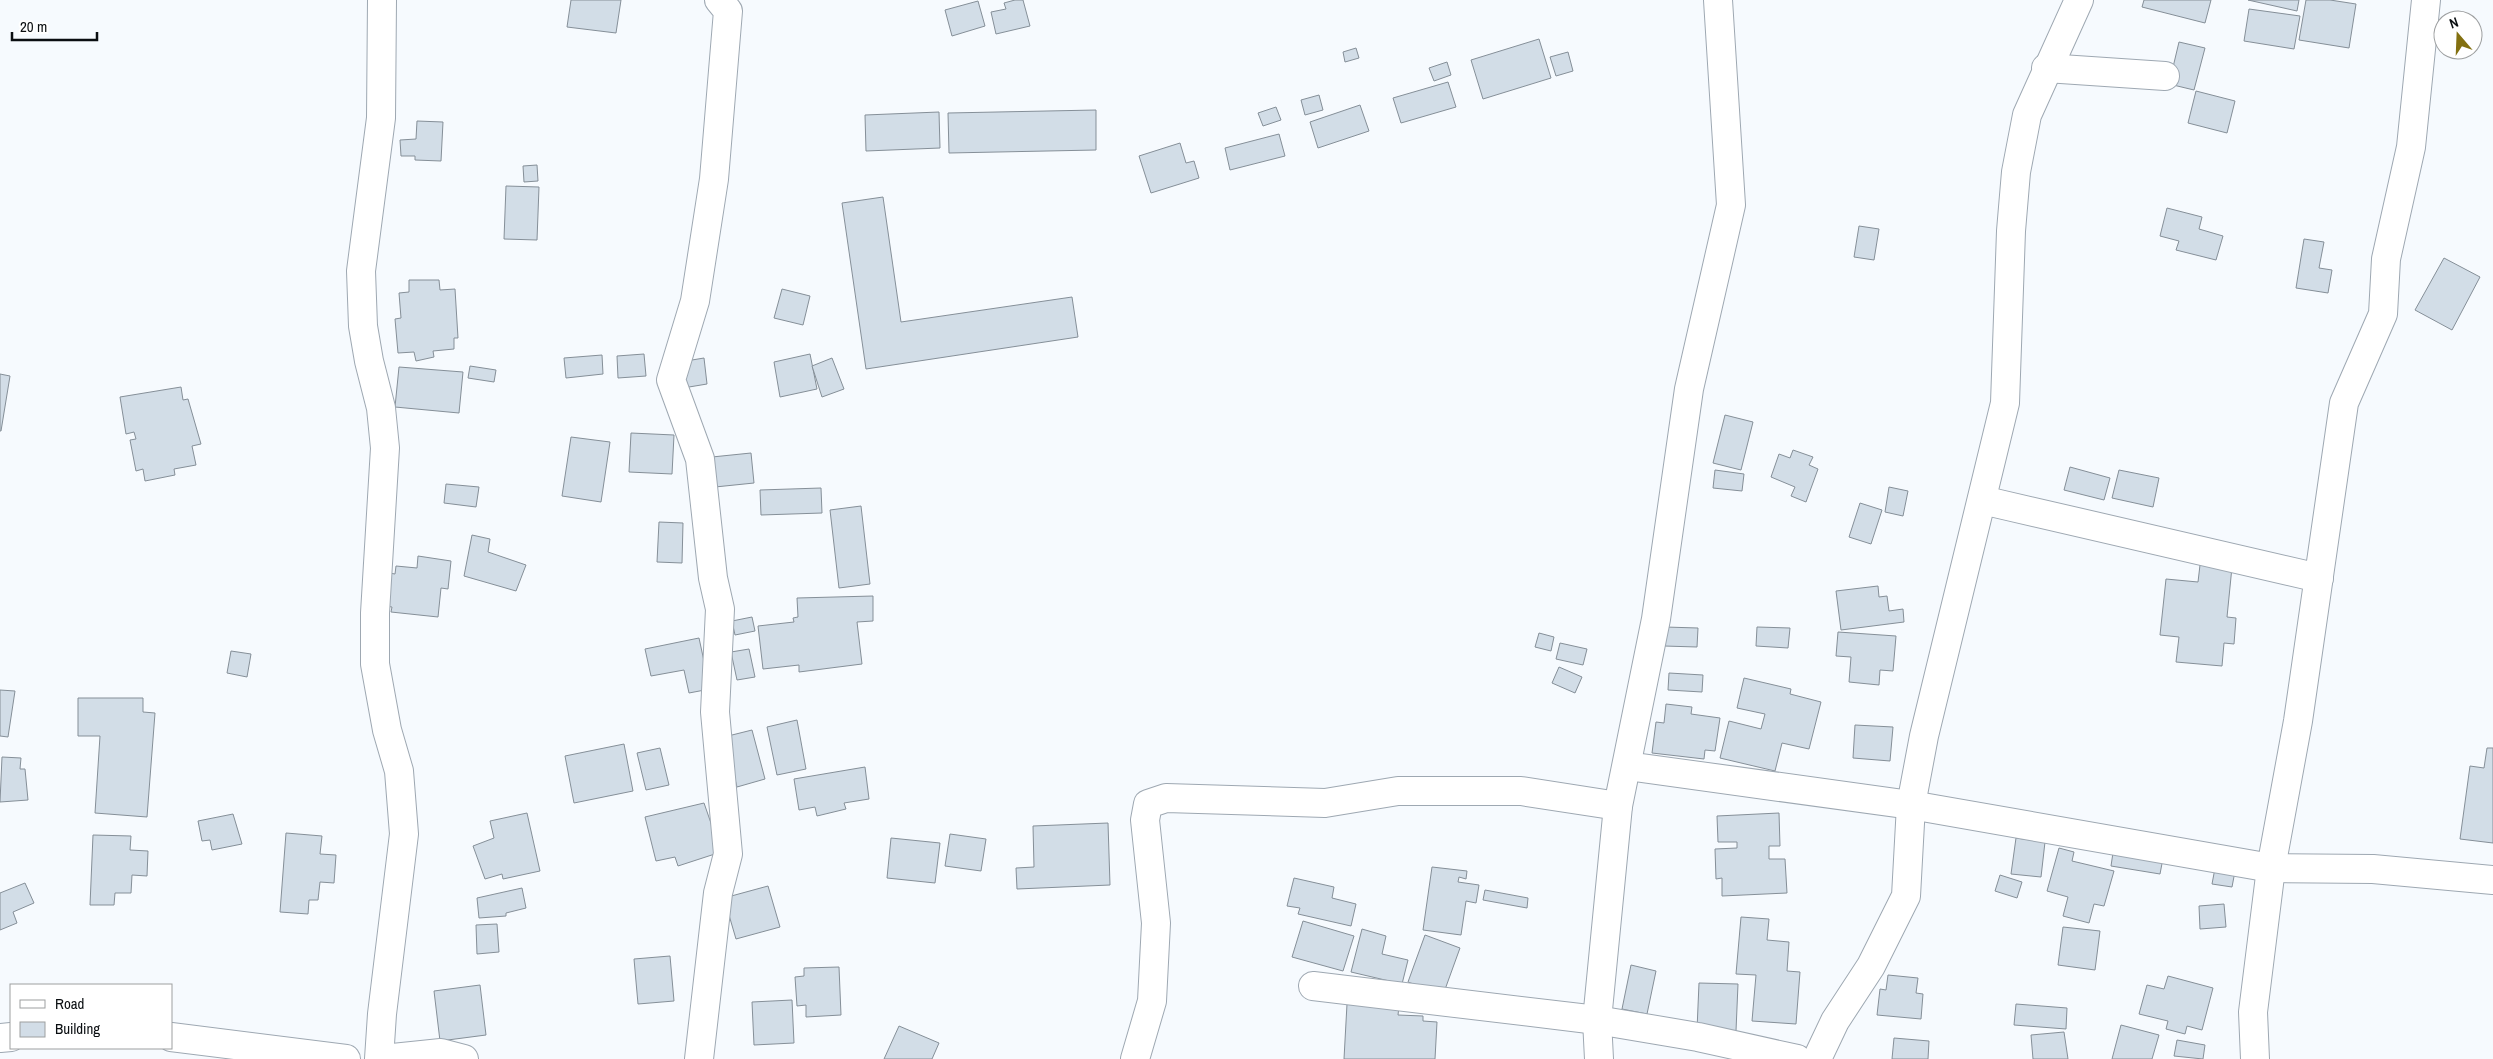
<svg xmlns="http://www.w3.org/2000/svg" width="2493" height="1059" viewBox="0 0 2493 1059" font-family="'Archivo Narrow',sans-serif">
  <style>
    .building { fill: #d2dde7; stroke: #858f98 }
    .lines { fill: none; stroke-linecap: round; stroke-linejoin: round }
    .minor-casing { stroke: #9ea8b2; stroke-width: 30 }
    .minor { stroke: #fff; stroke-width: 28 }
  </style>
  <rect width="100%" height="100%" fill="#f6fafe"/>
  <g class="building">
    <path d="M 571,0 L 621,0 L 616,33 L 567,27 Z"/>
    <path d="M 1015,0 L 1023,0 L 1030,26 L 996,34 L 991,12 L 1006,9 L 1004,3 Z"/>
    <path d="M 2144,0 L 2211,0 L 2205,23 L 2142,7 Z"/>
    <path d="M 2248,0 L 2299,0 L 2297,11 Z"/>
    <path d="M 2306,0 L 2330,0 L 2356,4 L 2349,48 L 2299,40 Z"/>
    <path d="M 978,1 L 985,26 L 952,36 L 945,10 Z"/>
    <path d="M 2249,9 L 2300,16 L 2294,49 L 2244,41 Z"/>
    <path d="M 1539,39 L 1551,78 L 1483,99 L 1471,60 Z"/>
    <path d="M 2179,42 L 2205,48 L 2194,90 L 2169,84 Z"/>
    <path d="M 1356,48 L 1359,58 L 1345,62 L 1343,52 Z"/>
    <path d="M 1568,52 L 1573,71 L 1556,76 L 1550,57 Z"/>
    <path d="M 1447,62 L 1451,75 L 1434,81 L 1429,68 Z"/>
    <path d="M 1448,82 L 1456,107 L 1401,123 L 1393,98 Z"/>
    <path d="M 2196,91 L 2235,101 L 2227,133 L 2188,123 Z"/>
    <path d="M 1319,95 L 1323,110 L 1305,115 L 1301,100 Z"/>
    <path d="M 1360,105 L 1369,131 L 1318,148 L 1310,122 Z"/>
    <path d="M 1276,107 L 1281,120 L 1263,126 L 1258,113 Z"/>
    <path d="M 1096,110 L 1096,150 L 949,153 L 948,113 Z"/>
    <path d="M 939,112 L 940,148 L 866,151 L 865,115 Z"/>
    <path d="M 417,121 L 443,122 L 441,161 L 415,160 L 415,156 L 401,156 L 400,140 L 416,139 Z"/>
    <path d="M 1279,134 L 1285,156 L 1230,170 L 1225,148 Z"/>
    <path d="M 1180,143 L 1186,163 L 1194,161 L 1199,178 L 1151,193 L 1139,156 Z"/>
    <path d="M 537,165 L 538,181 L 524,182 L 523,166 Z"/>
    <path d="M 506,186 L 539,187 L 537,240 L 504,239 Z"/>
    <path d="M 883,197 L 901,322 L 1072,297 L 1078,337 L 866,369 L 842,203 Z"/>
    <path d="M 2167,208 L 2202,217 L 2199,229 L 2223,236 L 2216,260 L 2176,250 L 2179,241 L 2160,236 Z"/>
    <path d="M 1859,226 L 1879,229 L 1874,260 L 1854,257 Z"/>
    <path d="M 2304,239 L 2324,242 L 2319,268 L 2332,270 L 2328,293 L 2296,288 Z"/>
    <path d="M 2444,258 L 2480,277 L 2452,330 L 2415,310 Z"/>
    <path d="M 409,280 L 439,280 L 440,290 L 455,289 L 458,338 L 454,338 L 454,349 L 433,351 L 434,357 L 416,361 L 414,352 L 398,353 L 395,319 L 401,318 L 399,293 L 409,292 Z"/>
    <path d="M 782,289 L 810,296 L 803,325 L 774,318 Z"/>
    <path d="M 644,354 L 646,376 L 618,378 L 617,356 Z"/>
    <path d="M 810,354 L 817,389 L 780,397 L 774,362 Z"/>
    <path d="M 602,355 L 603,374 L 566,378 L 564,358 Z"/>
    <path d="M 704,358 L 707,384 L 683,388 L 680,362 Z"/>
    <path d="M 832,358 L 844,389 L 822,397 L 812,366 Z"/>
    <path d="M 470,366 L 496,370 L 494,382 L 468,378 Z"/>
    <path d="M 399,367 L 463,372 L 459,413 L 395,407 Z"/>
    <path d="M 0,374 L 10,376 L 1,431 L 0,431 Z"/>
    <path d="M 181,387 L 183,400 L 188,399 L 201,444 L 192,446 L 196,465 L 174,469 L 175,475 L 145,481 L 143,469 L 136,471 L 130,440 L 136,439 L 134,432 L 126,434 L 120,397 Z"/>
    <path d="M 1725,415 L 1753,422 L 1741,470 L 1713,463 Z"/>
    <path d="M 631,433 L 674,435 L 672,474 L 629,472 Z"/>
    <path d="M 571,437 L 610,442 L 601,502 L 562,496 Z"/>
    <path d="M 1793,450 L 1813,457 L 1809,465 L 1818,469 L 1806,502 L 1791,496 L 1795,487 L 1771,477 L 1779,454 L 1790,458 Z"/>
    <path d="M 751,453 L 754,483 L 715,487 L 712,457 Z"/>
    <path d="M 2070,467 L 2110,478 L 2104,500 L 2064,490 Z"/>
    <path d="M 1715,470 L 1744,474 L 1742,491 L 1713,488 Z"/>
    <path d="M 2119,470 L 2159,478 L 2153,507 L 2112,498 Z"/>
    <path d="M 446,484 L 479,487 L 476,507 L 444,503 Z"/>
    <path d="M 1889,487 L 1908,491 L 1903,516 L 1885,512 Z"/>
    <path d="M 821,488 L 822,513 L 761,515 L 760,490 Z"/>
    <path d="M 1860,503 L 1882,510 L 1871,544 L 1849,537 Z"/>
    <path d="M 861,506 L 870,584 L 839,588 L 830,510 Z"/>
    <path d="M 659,522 L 683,523 L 682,563 L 657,562 Z"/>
    <path d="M 472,535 L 490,539 L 488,552 L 526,565 L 516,591 L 464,576 Z"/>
    <path d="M 418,556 L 451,561 L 448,589 L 441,588 L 438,617 L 391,612 L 392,607 L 385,606 L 389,573 L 395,574 L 396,566 L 417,568 Z"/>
    <path d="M 2200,565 L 2232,567 L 2227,617 L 2236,618 L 2234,644 L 2224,643 L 2222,666 L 2176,662 L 2179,637 L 2160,635 L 2166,579 L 2198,582 Z"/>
    <path d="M 1878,586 L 1879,597 L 1887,596 L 1889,611 L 1903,609 L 1904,622 L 1841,630 L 1836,591 Z"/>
    <path d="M 873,596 L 873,621 L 857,622 L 862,664 L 799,672 L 799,665 L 763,669 L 758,626 L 794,622 L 793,618 L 798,617 L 797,598 Z"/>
    <path d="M 752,617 L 755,631 L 735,635 L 732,621 Z"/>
    <path d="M 1665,627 L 1698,628 L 1697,647 L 1664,646 Z"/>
    <path d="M 1757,627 L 1790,628 L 1788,648 L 1756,646 Z"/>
    <path d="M 1838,632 L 1896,636 L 1893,671 L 1880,670 L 1879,685 L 1849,682 L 1851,657 L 1836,656 Z"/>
    <path d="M 1539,633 L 1554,637 L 1551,651 L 1535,647 Z"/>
    <path d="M 699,638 L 710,689 L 689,693 L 684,670 L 651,676 L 645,649 Z"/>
    <path d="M 1560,643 L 1587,649 L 1583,665 L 1556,659 Z"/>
    <path d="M 749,649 L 755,677 L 737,680 L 731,652 Z"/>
    <path d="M 231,651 L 251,654 L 247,677 L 227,673 Z"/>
    <path d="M 1559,667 L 1582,677 L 1575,693 L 1552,683 Z"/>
    <path d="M 1669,673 L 1703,675 L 1702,692 L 1668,690 Z"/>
    <path d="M 1744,678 L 1791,689 L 1790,694 L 1821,702 L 1809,749 L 1782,743 L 1775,771 L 1720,758 L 1729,721 L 1761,729 L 1765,714 L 1737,708 Z"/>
    <path d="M 0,690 L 15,691 L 8,737 L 0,736 Z"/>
    <path d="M 78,698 L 143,698 L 143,712 L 155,713 L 147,817 L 95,813 L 100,736 L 78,736 Z"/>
    <path d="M 1666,704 L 1692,707 L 1691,714 L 1720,718 L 1715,751 L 1705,750 L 1704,759 L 1652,753 L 1656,722 L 1664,723 Z"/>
    <path d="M 797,720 L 806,769 L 777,775 L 767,727 Z"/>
    <path d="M 1855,725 L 1893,727 L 1890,761 L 1853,758 Z"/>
    <path d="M 752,730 L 765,779 L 737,787 L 724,737 Z"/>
    <path d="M 624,744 L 633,791 L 574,803 L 565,756 Z"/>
    <path d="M 660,748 L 669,785 L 646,790 L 637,753 Z"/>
    <path d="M 2487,748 L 2493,748 L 2493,843 L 2460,839 L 2470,766 L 2484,768 Z"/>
    <path d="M 2,757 L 21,758 L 20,769 L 25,769 L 28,800 L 0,802 Z"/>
    <path d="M 865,767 L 869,799 L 844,803 L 846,809 L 817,816 L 815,807 L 799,810 L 794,779 Z"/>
    <path d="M 704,803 L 721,852 L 678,866 L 675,857 L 656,861 L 645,817 Z"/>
    <path d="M 527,813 L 540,871 L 503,879 L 502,874 L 485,879 L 473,846 L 494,838 L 490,821 Z"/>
    <path d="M 1779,813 L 1780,846 L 1769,846 L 1769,859 L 1785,859 L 1787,893 L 1722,896 L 1722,878 L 1716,879 L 1715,849 L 1737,848 L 1737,842 L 1718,842 L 1717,816 Z"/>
    <path d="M 233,814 L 242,844 L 212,850 L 210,840 L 202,841 L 198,821 Z"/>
    <path d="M 1108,823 L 1110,885 L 1017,889 L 1016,868 L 1034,867 L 1033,826 Z"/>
    <path d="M 286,833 L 322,836 L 320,854 L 336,855 L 334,883 L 320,882 L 318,900 L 309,900 L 308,914 L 280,912 Z"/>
    <path d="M 950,834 L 986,839 L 981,871 L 945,866 Z"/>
    <path d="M 93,835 L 131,836 L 130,850 L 148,851 L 147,876 L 132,875 L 131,893 L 115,893 L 114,905 L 90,905 Z"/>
    <path d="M 891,838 L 940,843 L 935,883 L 887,878 Z"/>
    <path d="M 2016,838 L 2045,842 L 2041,877 L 2011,874 Z"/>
    <path d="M 2114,846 L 2164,853 L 2160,874 L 2111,866 Z"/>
    <path d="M 2059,848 L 2074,852 L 2072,861 L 2114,871 L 2104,906 L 2094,904 L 2089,923 L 2063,916 L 2068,897 L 2047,891 Z"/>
    <path d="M 2216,863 L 2236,866 L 2232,887 L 2212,884 Z"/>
    <path d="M 1432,867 L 1467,871 L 1466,879 L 1459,877 L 1458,882 L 1479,885 L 1476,903 L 1466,901 L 1461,935 L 1423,930 Z"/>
    <path d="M 2000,875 L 2022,882 L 2017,898 L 1995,891 Z"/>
    <path d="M 1294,878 L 1334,887 L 1332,898 L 1356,904 L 1351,926 L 1298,914 L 1300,908 L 1287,906 Z"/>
    <path d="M 25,883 L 34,903 L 13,912 L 17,923 L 0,930 L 0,893 Z"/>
    <path d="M 768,886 L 780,927 L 736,939 L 724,898 Z"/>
    <path d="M 522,888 L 526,908 L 506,913 L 506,916 L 479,918 L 477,898 Z"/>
    <path d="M 1485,890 L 1528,898 L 1527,908 L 1483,900 Z"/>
    <path d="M 2224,904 L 2226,927 L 2200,929 L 2199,906 Z"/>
    <path d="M 1741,917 L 1769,919 L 1767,940 L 1789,942 L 1787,971 L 1800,972 L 1796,1024 L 1752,1021 L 1756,975 L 1736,974 Z"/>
    <path d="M 1303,921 L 1354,936 L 1343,971 L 1292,957 Z"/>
    <path d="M 497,924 L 499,952 L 477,954 L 476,925 Z"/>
    <path d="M 2063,927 L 2100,931 L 2095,970 L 2058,965 Z"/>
    <path d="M 1362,929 L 1386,936 L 1382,954 L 1408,960 L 1402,984 L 1351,972 Z"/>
    <path d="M 1425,935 L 1460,948 L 1443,995 L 1408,982 Z"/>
    <path d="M 670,956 L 674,1001 L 638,1004 L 634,959 Z"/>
    <path d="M 1631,965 L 1656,971 L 1647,1014 L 1622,1009 Z"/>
    <path d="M 839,967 L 841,1015 L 806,1017 L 806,1005 L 797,1006 L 795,977 L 804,976 L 804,968 Z"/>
    <path d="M 1888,975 L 1918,978 L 1916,993 L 1923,994 L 1921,1019 L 1877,1015 L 1880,989 L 1886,990 Z"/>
    <path d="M 2168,976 L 2213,988 L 2202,1030 L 2187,1026 L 2185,1034 L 2166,1029 L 2168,1021 L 2139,1014 L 2147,985 L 2164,989 Z"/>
    <path d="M 1699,983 L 1738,984 L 1736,1031 L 1697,1030 Z"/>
    <path d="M 480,985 L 486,1035 L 440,1041 L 434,991 Z"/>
    <path d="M 792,1000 L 794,1043 L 754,1045 L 752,1002 Z"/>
    <path d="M 1347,1004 L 1399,1006 L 1398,1015 L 1423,1016 L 1423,1021 L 1437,1022 L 1435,1059 L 1344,1059 Z"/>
    <path d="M 2016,1004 L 2067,1008 L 2066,1029 L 2014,1025 Z"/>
    <path d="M 2121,1025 L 2159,1035 L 2152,1059 L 2112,1059 Z"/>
    <path d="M 899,1026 L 939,1043 L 932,1059 L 884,1059 Z"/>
    <path d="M 2064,1032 L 2068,1059 L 2033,1059 L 2031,1035 Z"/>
    <path d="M 1894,1038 L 1929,1041 L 1928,1059 L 1892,1059 Z"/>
    <path d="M 2177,1040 L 2205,1045 L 2203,1059 L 2174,1056 Z"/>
  </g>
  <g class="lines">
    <g class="minor-casing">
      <g id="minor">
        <path d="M 2046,68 L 2165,76"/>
        <path d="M 1982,500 L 2319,578"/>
        <path d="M 1627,766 L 1911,805 L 2271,868 L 2373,869 L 2493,880"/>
        <path d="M 1313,986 L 1597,1020 L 1698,1037 L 1797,1059"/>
        <path d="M 171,1037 L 346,1059"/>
        <path d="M 0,1038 L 11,1037"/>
        <path d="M 379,1059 L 382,1014 L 404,834 L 399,771 L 387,730 L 375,664 L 375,613 L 385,448 L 381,408 L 369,361 L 363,326 L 361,271 L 381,118 L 382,0"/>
        <path d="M 383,1059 L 441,1053 L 464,1059"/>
        <path d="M 699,1059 L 718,893 L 728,854 L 715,712 L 720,609 L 713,578 L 700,459 L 671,380 L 695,301 L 714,179 L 728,11 L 719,0"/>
        <path d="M 1135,1059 L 1152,1001 L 1156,923 L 1145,820 L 1148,804 L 1166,798 L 1325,803 L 1398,791 L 1521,791 L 1618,806"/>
        <path d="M 1599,1059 L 1597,1020 L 1618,806 L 1656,619 L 1689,389 L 1731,205 L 1718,0"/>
        <path d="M 1817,1059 L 1835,1021 L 1871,966 L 1906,896 L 1911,805 L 1924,736 L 2005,403 L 2011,231 L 2016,172 L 2027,115 L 2079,0"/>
        <path d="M 2255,1059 L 2253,1012 L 2271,868 L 2298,721 L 2344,403 L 2383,314 L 2386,259 L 2411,147 L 2426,0"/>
      </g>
    </g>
    <use href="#minor" class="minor"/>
  </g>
  <rect x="10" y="984" width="162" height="65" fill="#ffffff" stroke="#9d9fa0"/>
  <rect x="20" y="1000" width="25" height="8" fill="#ffffff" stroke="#9d9fa0"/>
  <text x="55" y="1009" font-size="15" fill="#0a0e11">Road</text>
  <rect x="20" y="1022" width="25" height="15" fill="#d2dde7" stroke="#9d9fa0"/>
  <text x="55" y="1034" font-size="15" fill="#0a0e11">Building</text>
  <g transform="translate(2458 35) rotate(341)"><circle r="24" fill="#ffffff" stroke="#9d9fa0"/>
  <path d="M0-4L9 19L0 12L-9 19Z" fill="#837010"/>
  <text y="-8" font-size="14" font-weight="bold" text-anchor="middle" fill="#0a0e11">N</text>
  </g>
  <path d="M12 32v8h85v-8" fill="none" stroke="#0a0e11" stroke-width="2.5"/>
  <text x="20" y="32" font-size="15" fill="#0a0e11" stroke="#ffffff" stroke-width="4" paint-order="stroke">20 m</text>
</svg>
